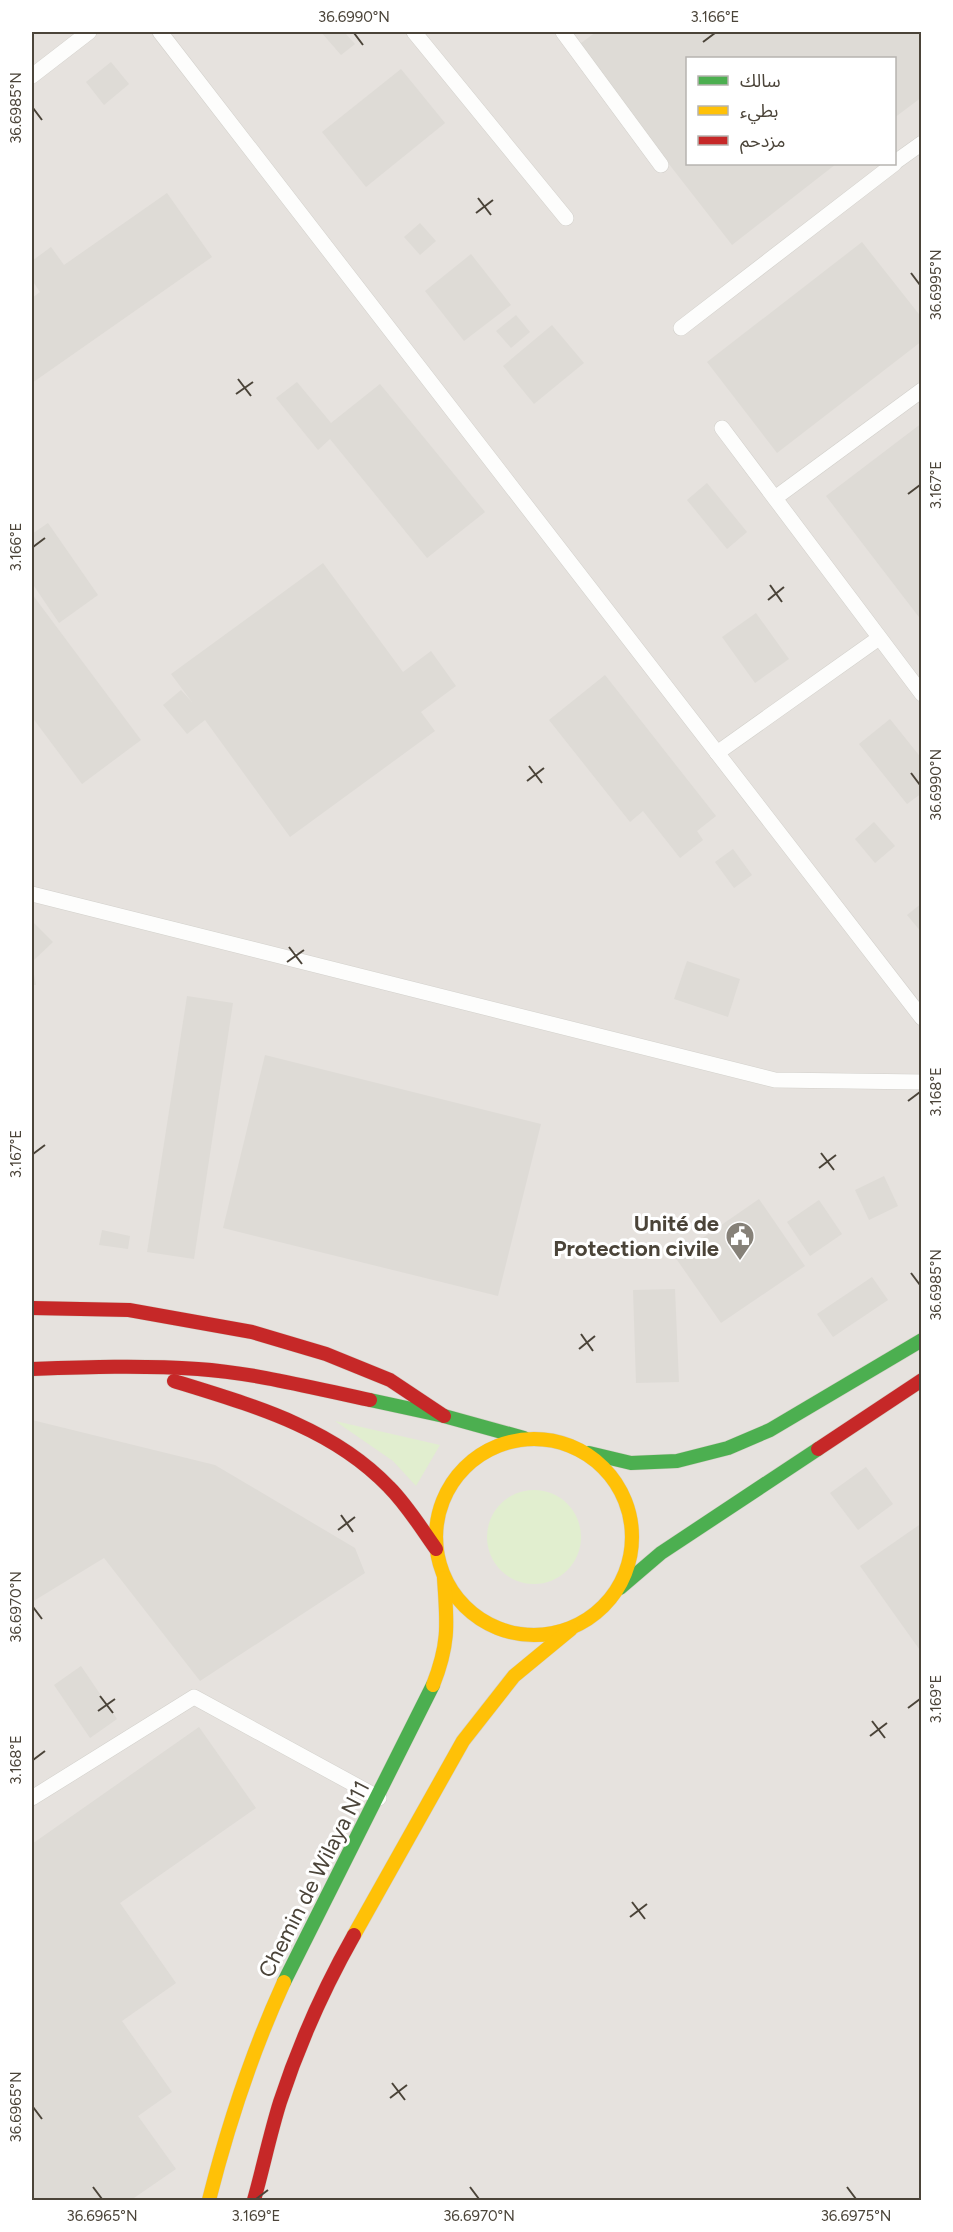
<svg xmlns="http://www.w3.org/2000/svg" width="953" height="2232" viewBox="0 0 953 2232" font-family="Figtree,'Noto Sans Arabic',sans-serif">
  <style>
    .industrial { fill: #e6e2de; fill-rule: evenodd }
    .green { fill: #e1eecf }
    .building { fill: #dedbd6 }
    .lines { fill: none; stroke-linecap: round; stroke-linejoin: round }
    .lane-casing { stroke: #d2d0cb; stroke-width: 16 }
    .fast-casing { stroke: #d3cfc5; stroke-width: 15 }
    .slow-casing { stroke: #d3cfc5; stroke-width: 15 }
    .jam-casing { stroke: #d3cfc5; stroke-width: 15 }
    .lane { stroke: #fdfdfc; stroke-width: 15 }
    .fast { stroke: #4caf50; stroke-width: 14 }
    .slow { stroke: #ffc107; stroke-width: 14 }
    .jam { stroke: #c62828; stroke-width: 14 }
    .ticks { fill: none; stroke: #4b4439; stroke-width: 2 }
    .labels { text-anchor: middle; dominant-baseline: central; stroke-width: 6; stroke-linejoin: round; paint-order: stroke }
    .poi-label { font-size: 22px; font-weight: bold; fill: #4b4439; stroke: #fff; text-anchor: end }
    .street-label { font-size: 22px; fill: #4b4439; stroke: #fff }
    .neatline { fill: none; stroke: #4b4439; stroke-width: 2 }
    .ticks-label { font-size: 15px; text-anchor: middle; fill: #4b4439 }
  </style>
  <rect width="100%" height="100%" fill="#f4f2ee"/>
  <path class="industrial" d="M 32,32 L 921,32 L 921,2200 L 32,2200 ZM 688,58 L 894,58 L 894,164 L 688,164 Z"/>
  <g class="green">
    <path d="M 335,1421 L 440,1445 L 416,1486 L 393,1461 Z"/>
    <circle cx="534" cy="1537" r="47"/>
  </g>
  <g class="building">
    <path d="M 321,32 L 344,32 L 355,44 L 341,55 Z"/>
    <path d="M 596,32 L 922,32 L 922,97 L 894,118 L 894,58 L 688,58 L 688,164 L 836,164 L 732,245 L 577,46 Z"/>
    <path d="M 111,62 L 129,84 L 104,105 L 86,82 Z"/>
    <path d="M 401,69 L 445,123 L 366,187 L 322,132 Z"/>
    <path d="M 167,193 L 212,257 L 32,383 L 32,298 L 40,292 L 32,280 L 32,261 L 51,247 L 64,265 Z"/>
    <path d="M 420,223 L 436,241 L 420,255 L 404,237 Z"/>
    <path d="M 862,242 L 922,318 L 922,341 L 777,453 L 707,362 Z"/>
    <path d="M 471,254 L 511,305 L 464,341 L 425,291 Z"/>
    <path d="M 516,315 L 530,332 L 511,348 L 496,331 Z"/>
    <path d="M 552,325 L 584,363 L 534,404 L 503,366 Z"/>
    <path d="M 297,382 L 331,423 L 380,384 L 485,512 L 427,558 L 330,439 L 318,450 L 276,398 Z"/>
    <path d="M 922,423 L 922,621 L 826,496 Z"/>
    <path d="M 707,483 L 747,532 L 727,549 L 687,500 Z"/>
    <path d="M 48,523 L 98,595 L 59,623 L 32,583 L 32,534 Z"/>
    <path d="M 323,563 L 403,672 L 431,651 L 456,686 L 421,712 L 435,731 L 290,837 L 205,720 L 187,734 L 163,705 L 181,690 L 192,702 L 171,674 Z"/>
    <path d="M 32,594 L 141,740 L 82,784 L 32,717 Z"/>
    <path d="M 756,613 L 789,659 L 755,683 L 722,637 Z"/>
    <path d="M 605,675 L 716,816 L 697,831 L 703,840 L 680,858 L 643,811 L 630,822 L 549,720 Z"/>
    <path d="M 890,719 L 922,759 L 922,793 L 907,804 L 859,744 Z"/>
    <path d="M 874,822 L 895,846 L 875,863 L 855,839 Z"/>
    <path d="M 733,849 L 752,875 L 734,888 L 715,862 Z"/>
    <path d="M 922,903 L 922,933 L 907,915 Z"/>
    <path d="M 33,922 L 53,942 L 34,960 L 32,957 L 32,923 Z"/>
    <path d="M 687,961 L 740,979 L 728,1017 L 674,999 Z"/>
    <path d="M 32,964 L 36,985 L 32,985 Z"/>
    <path d="M 187,996 L 233,1003 L 194,1259 L 147,1252 Z"/>
    <path d="M 265,1055 L 541,1124 L 498,1296 L 223,1228 Z"/>
    <path d="M 884,1176 L 898,1206 L 869,1220 L 855,1190 Z"/>
    <path d="M 759,1199 L 805,1266 L 721,1323 L 675,1257 Z"/>
    <path d="M 819,1200 L 842,1234 L 810,1256 L 787,1222 Z"/>
    <path d="M 102,1230 L 130,1236 L 128,1249 L 99,1245 Z"/>
    <path d="M 872,1277 L 888,1300 L 833,1337 L 817,1314 Z"/>
    <path d="M 675,1289 L 679,1382 L 636,1383 L 633,1290 Z"/>
    <path d="M 32,1420 L 215,1465 L 355,1548 L 365,1573 L 200,1681 L 104,1558 L 32,1602 Z"/>
    <path d="M 866,1467 L 893,1504 L 858,1530 L 830,1493 Z"/>
    <path d="M 922,1523 L 922,1653 L 860,1566 Z"/>
    <path d="M 81,1666 L 117,1719 L 90,1738 L 54,1685 Z"/>
    <path d="M 199,1727 L 256,1808 L 120,1903 L 176,1983 L 122,2021 L 172,2092 L 138,2116 L 176,2169 L 131,2200 L 32,2200 L 32,1844 Z"/>
  </g>
  <g class="lines">
    <g class="lane-casing">
      <g id="lane">
        <path d="M 160,32 L 922,1018"/>
        <path d="M 414,32 L 566,218"/>
        <path d="M 563,32 L 661,165"/>
        <path d="M 32,76 L 89,32"/>
        <path d="M 894,163 L 922,143"/>
        <path d="M 681,328 L 894,164"/>
        <path d="M 722,428 L 922,694"/>
        <path d="M 775,498 L 922,390"/>
        <path d="M 717,753 L 879,638"/>
        <path d="M 32,894 L 775,1080 L 922,1082"/>
        <path d="M 32,1798 L 194,1697 L 379,1798"/>
      </g>
    </g>
    <g class="fast-casing">
      <g id="fast">
        <path d="M 370,1400 L 444,1416 L 524,1438"/>
        <path d="M 589,1453 L 631,1463 L 677,1461 L 728,1448 L 770,1430 L 922,1340"/>
        <path d="M 620,1588 L 661,1553 L 818,1449"/>
        <path d="M 284,1982 L 433,1685"/>
      </g>
    </g>
    <g class="slow-casing">
      <g id="slow">
        <circle cx="534" cy="1537" r="98"/>
        <path d="M 433,1685 C 450,1642 447,1622 444,1578"/>
        <path d="M 354,1935 L 463,1741 L 514,1676 L 571,1629"/>
        <path d="M 209,2200 C 228,2125 252,2052 284,1982"/>
      </g>
    </g>
    <g class="jam-casing">
      <g id="jam">
        <path d="M 32,1308 L 129,1310 L 252,1332 L 326,1354 L 390,1380 L 444,1416"/>
        <path d="M 32,1369 C 87,1367 142,1365 198,1369 C 256,1373 313,1388 370,1400"/>
        <path d="M 174,1381 C 251,1405 332,1427 389,1487 C 407,1505 421,1528 436,1549"/>
        <path d="M 818,1449 L 922,1380"/>
        <path d="M 254,2200 C 263,2168 270,2134 280,2102 C 299,2044 324,1988 354,1935"/>
      </g>
    </g>
    <use href="#lane" class="lane"/>
    <use href="#fast" class="fast"/>
    <use href="#slow" class="slow"/>
    <use href="#jam" class="jam"/>
  </g>
  <path class="ticks" d="M 354,33 L 363,45M 703,42 L 715,33M 33,108 L 42,120M 478,198 L 491,215M 476,213 L 493,200M 911,273 L 920,285M 238,379 L 251,396M 236,394 L 253,382M 908,494 L 920,485M 33,547 L 45,538M 770,585 L 782,602M 768,600 L 784,587M 529,766 L 542,783M 911,773 L 920,785M 527,781 L 544,768M 289,947 L 302,964M 287,962 L 304,950M 908,1101 L 920,1092M 821,1153 L 834,1170M 33,1154 L 45,1145M 819,1168 L 836,1155M 911,1273 L 920,1285M 581,1334 L 593,1351M 579,1349 L 595,1336M 341,1515 L 353,1532M 338,1530 L 355,1517M 33,1607 L 42,1619M 100,1696 L 113,1713M 908,1708 L 920,1699M 98,1711 L 115,1699M 872,1721 L 885,1738M 870,1736 L 887,1723M 33,1760 L 45,1751M 632,1902 L 645,1919M 630,1917 L 647,1904M 392,2083 L 405,2100M 390,2098 L 407,2085M 33,2107 L 42,2119M 93,2187 L 102,2199M 470,2187 L 479,2199M 847,2187 L 856,2199M 256,2199 L 268,2190"/>
  <defs>
    <g id="civic-pin" transform="scale(1.5)"><path d="M0 17L-7.5 6A9.5 9.5 0 1 1 7.5 6Z" fill="#868178" stroke="#fff"/><path d="M-.6-6.5H3V-4.5H.6V-3L4-1V1h2V6H-6V1h2V-1L-.6-3ZM-1.2 2.5V6h2.4V2.5Z" fill="#fff"/></g>
  </defs>
  <g fill-rule="evenodd">
    <use href="#civic-pin" x="740" y="1236"/>
  </g>
  <g class="labels">
    <g class="poi-label">
      <text x="719" y="1223">Unité de<tspan x="719" dy="25">Protection civile</tspan></text>
    </g>
    <g class="street-label">
      <text transform="translate(314 1879) rotate(-63)">Chemin de Wilaya N11</text>
    </g>
  </g>
  <rect width="953" height="2232" fill="none" stroke="#ffffff" stroke-width="66"/>
  <rect x="686" y="57" width="210" height="108" fill="#ffffff" stroke="#b7b4b0" stroke-width="1.5"/>
  <rect x="698" y="76" width="30" height="9" fill="#4caf50" stroke="#b7b4b0" stroke-width="1.5"/>
  <text x="740" y="87" font-size="18" fill="#4b4439">سالك</text>
  <rect x="698" y="106" width="30" height="9" fill="#ffc107" stroke="#b7b4b0" stroke-width="1.5"/>
  <text x="740" y="117" font-size="18" fill="#4b4439">بطيء</text>
  <rect x="698" y="136" width="30" height="9" fill="#c62828" stroke="#b7b4b0" stroke-width="1.5"/>
  <text x="740" y="147" font-size="18" fill="#4b4439">مزدحم</text>
  <rect x="33" y="33" width="887" height="2166" class="neatline"/>
  <g class="ticks-label">
    <text x="354" y="22">36.6990°N</text>
    <text x="715" y="22">3.166°E</text>
    <text transform="translate(16 108) rotate(-90)" y="5">36.6985°N</text>
    <text transform="translate(936 285) rotate(-90)" y="5">36.6995°N</text>
    <text transform="translate(936 485) rotate(-90)" y="5">3.167°E</text>
    <text transform="translate(16 547) rotate(-90)" y="5">3.166°E</text>
    <text transform="translate(936 785) rotate(-90)" y="5">36.6990°N</text>
    <text transform="translate(936 1092) rotate(-90)" y="5">3.168°E</text>
    <text transform="translate(16 1154) rotate(-90)" y="5">3.167°E</text>
    <text transform="translate(936 1285) rotate(-90)" y="5">36.6985°N</text>
    <text transform="translate(16 1607) rotate(-90)" y="5">36.6970°N</text>
    <text transform="translate(936 1699) rotate(-90)" y="5">3.169°E</text>
    <text transform="translate(16 1760) rotate(-90)" y="5">3.168°E</text>
    <text transform="translate(16 2107) rotate(-90)" y="5">36.6965°N</text>
    <text x="102" y="2221">36.6965°N</text>
    <text x="256" y="2221">3.169°E</text>
    <text x="479" y="2221">36.6970°N</text>
    <text x="856" y="2221">36.6975°N</text>
  </g>
</svg>
